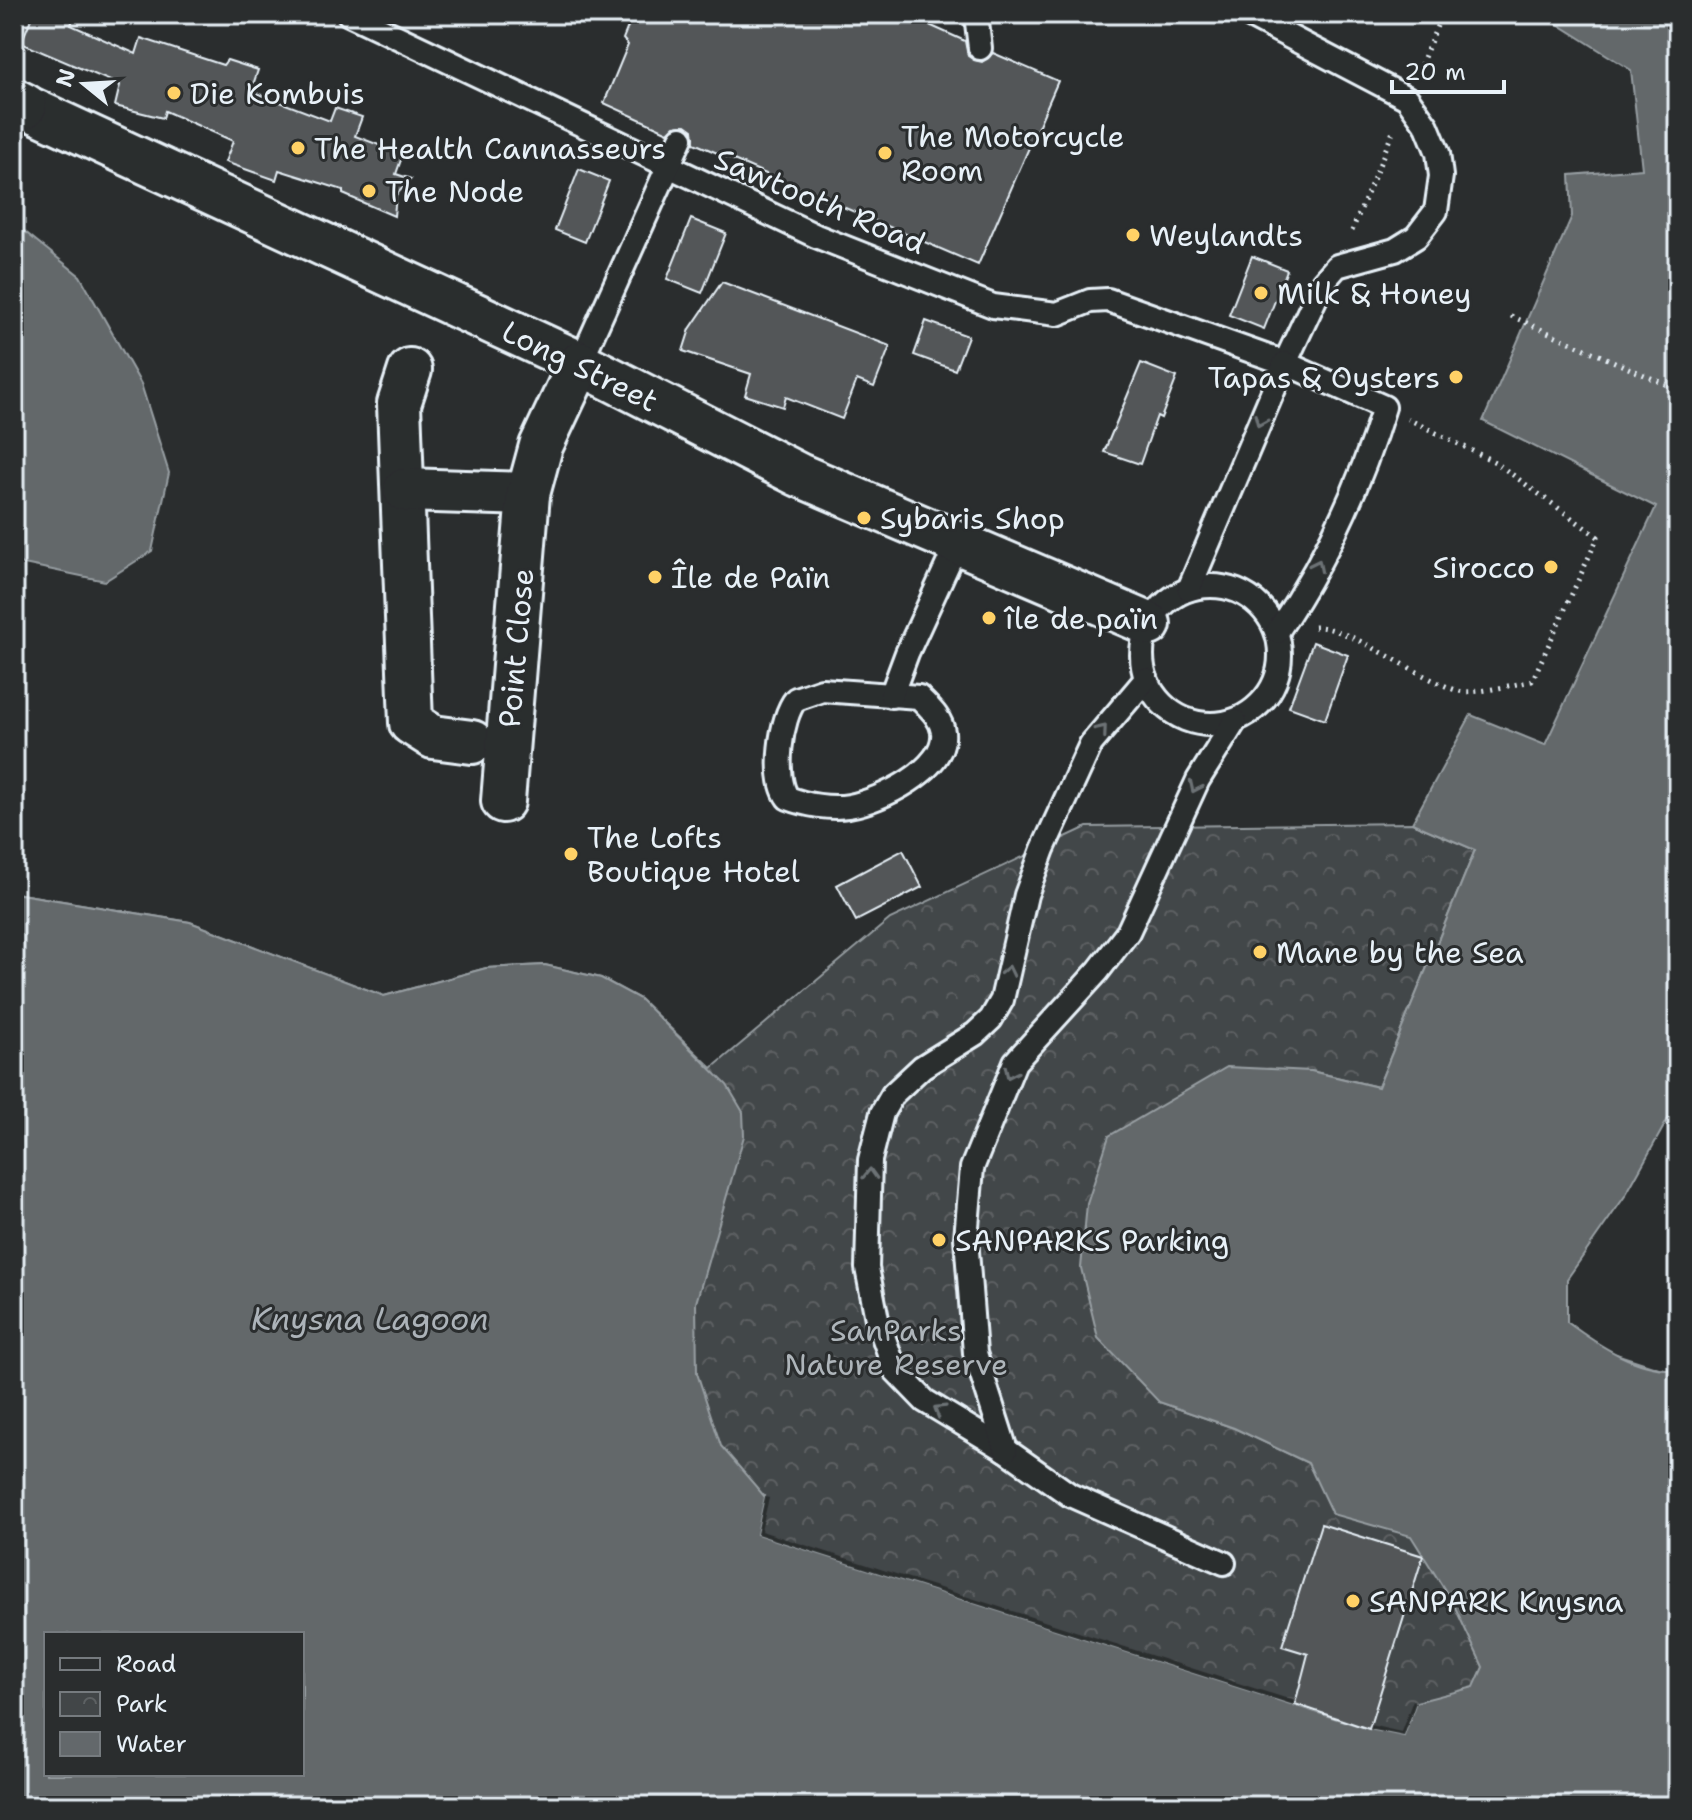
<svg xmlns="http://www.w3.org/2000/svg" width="1692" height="1820" viewBox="0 0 1692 1820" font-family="'Shantell Sans',sans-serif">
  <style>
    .park { fill: url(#park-crowns); stroke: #959ca0; stroke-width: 2; fill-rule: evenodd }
    .water { fill: #63686b; stroke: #989fa3; stroke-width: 2; fill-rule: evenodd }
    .pier { fill: #2a2d2e }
    .building { fill: #535759; stroke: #e8f1f8; stroke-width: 2 }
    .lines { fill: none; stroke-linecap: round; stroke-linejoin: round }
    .service-casing { stroke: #e8f1f8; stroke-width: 28 }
    .minor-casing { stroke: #e8f1f8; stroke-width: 48 }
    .tertiary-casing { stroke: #e8f1f8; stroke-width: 50 }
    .path { stroke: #e8f1f8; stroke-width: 5; stroke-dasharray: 2 6; stroke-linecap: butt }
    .service { stroke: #2a2d2e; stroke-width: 22 }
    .minor { stroke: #2a2d2e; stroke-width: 42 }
    .tertiary { stroke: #2a2d2e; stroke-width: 44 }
    .oneway { stroke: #6c7275 }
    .poi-dot { fill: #ffd166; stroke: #2a2d2e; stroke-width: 3 }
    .labels { text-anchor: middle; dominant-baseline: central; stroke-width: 6; stroke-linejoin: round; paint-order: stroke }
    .poi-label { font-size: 30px; fill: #e8f1f8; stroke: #2a2d2e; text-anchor: start }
    .street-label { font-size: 30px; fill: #e8f1f8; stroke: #2a2d2e }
    .park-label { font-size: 30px; fill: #aeb5ba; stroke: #2a2d2e }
    .water-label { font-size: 32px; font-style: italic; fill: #acb3b9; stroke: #2a2d2e }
  </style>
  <defs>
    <pattern id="park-crowns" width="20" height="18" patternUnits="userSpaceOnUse" patternTransform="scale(2)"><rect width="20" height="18" fill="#424648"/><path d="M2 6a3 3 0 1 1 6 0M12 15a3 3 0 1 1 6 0" fill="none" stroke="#5d6163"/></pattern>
  </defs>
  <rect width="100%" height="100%" fill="#2a2d2e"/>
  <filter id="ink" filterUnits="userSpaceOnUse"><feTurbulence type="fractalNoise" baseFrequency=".0125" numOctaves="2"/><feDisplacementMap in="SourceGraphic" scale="16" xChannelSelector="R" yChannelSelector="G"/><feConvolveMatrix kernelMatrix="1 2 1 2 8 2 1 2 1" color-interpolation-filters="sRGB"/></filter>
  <g filter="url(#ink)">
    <path class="park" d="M 1412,823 L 1475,850 L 1378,1087 L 1311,1071 L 1159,1402 L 1234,1428 L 1308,1463 L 1320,1486 L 1607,1351 L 1665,1370 L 1678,1369 L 1678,1806 L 14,1806 L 14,893 L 190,922 L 384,996 L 486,968 L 545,965 L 601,978 L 640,999 L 712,1068 L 890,919 L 1087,827 ZM 46,1634 L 302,1634 L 302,1774 L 46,1774 Z"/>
    <g class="water">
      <path d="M 1542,14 L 1678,14 L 1678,1101 L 1625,1196 L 1567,1279 L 1567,1322 C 1598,1345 1638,1372 1678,1369 L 1678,1806 L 14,1806 L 14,893 L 190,922 L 384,996 L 486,968 L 545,965 L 601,978 L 640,999 L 727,1085 L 743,1112 L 744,1136 L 696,1303 L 697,1373 L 721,1446 L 765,1497 L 757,1534 L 1369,1729 L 1404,1736 L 1416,1702 L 1474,1687 L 1483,1667 L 1453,1603 L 1411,1536 L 1332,1514 L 1308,1463 L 1234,1428 L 1159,1402 L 1098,1338 L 1081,1268 L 1087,1204 L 1109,1136 L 1227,1067 L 1311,1071 L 1378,1087 L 1475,850 L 1412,823 L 1471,715 L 1545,745 L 1656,507 L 1483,421 L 1572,216 L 1570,175 L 1642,169 L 1631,70 ZM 46,1634 L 302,1634 L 302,1774 L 46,1774 Z"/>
      <path d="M 14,223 L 80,276 L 141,384 L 169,473 L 152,551 L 105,581 L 14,562 Z"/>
    </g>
    <path class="pier" d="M 765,1497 L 769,1498 L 761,1531 L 1370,1725 L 1401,1732 L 1413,1700 L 1416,1702 L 1404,1736 L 1369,1729 L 757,1534 Z"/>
    <g class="building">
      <path d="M 33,14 L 75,14 L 71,25 L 136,54 L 141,38 L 223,65 L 227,60 L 258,70 L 251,91 L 330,121 L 335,108 L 362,117 L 355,136 L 403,154 L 396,174 L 411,179 L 396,195 L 394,216 L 343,194 L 343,190 L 279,170 L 276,180 L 225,162 L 233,141 L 165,111 L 163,118 L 115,106 L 120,85 L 21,43 Z"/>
      <path d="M 633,14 L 905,14 L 965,41 L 968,56 L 974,60 L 982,62 L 993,53 L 1058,81 L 978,265 L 694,143 L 693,130 L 686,125 L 674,126 L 668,132 L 604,103 L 628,45 L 623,39 Z"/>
      <path d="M 579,169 L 609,181 L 585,242 L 555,230 Z"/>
      <path d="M 691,219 L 726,233 L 702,293 L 667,279 Z"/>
      <path d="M 1252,256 L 1287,270 L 1264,329 L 1229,315 Z"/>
      <path d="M 722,282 L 890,346 L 874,387 L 857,380 L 842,419 L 786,397 L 783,407 L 745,395 L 751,374 L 683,351 L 690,329 Z"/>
      <path d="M 926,321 L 968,336 L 955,370 L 914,355 Z"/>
      <path d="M 1141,363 L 1177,377 L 1161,418 L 1157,416 L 1140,464 L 1104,452 Z"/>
      <path d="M 1313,642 L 1348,655 L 1325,720 L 1289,707 Z"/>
      <path d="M 903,850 L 922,887 L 856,921 L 837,885 Z"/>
      <path d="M 1321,1524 L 1423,1556 L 1369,1729 L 1295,1704 L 1308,1654 L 1282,1646 Z"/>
    </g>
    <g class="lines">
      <g class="service-casing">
        <g id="service">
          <path d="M 349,14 L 816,236 L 993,306 L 1057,314 L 1090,301 L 1108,300 L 1285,363 L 1323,282 L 1337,266 L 1395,250 L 1416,237 L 1436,211 L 1441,176 L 1438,153 L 1427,126 L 1407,98 L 1246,14"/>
          <path d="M 976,14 L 980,48"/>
          <path d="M 580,363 L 681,138"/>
          <circle cx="1211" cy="655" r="69"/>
          <path d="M 1189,589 L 1285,363 L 1384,407 C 1360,486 1323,564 1277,632"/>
          <path d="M 1146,679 L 1091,744 L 1043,849 L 1026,895 L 1002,1000 L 991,1019 L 975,1034 L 922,1067 L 893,1094 L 882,1113 L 870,1160 L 867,1268 L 877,1319 L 895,1370 L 925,1401 L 1006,1450 L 1070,1495 L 1224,1563"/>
          <path d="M 822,690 L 919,697 C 928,707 941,717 943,732 C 947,769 880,801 849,806 C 830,809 806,805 788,798 C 773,778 780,718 796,699 Z"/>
          <path d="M 891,696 L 907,653 L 958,542"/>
          <path d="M 1006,1450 L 975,1353 L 966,1238 L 972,1168 L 1015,1062 L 1098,971 L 1128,932 L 1198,780 L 1235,721"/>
        </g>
      </g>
      <g class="minor-casing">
        <g id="minor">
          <path d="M 24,106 L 580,363 L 799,475 L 1149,624"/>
          <path d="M 410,370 L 399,404 L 411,723 L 433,737 L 472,742"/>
          <path d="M 405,490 L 528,494"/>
          <path d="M 503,801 L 528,494 L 541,446 L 580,363"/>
        </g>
      </g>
      <g class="tertiary-casing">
        <path id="tertiary" d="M 14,101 L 24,106"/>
      </g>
      <g class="path">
        <path d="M 1418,72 L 1442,14"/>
        <path d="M 1352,231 L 1394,129"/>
        <path d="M 1511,316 L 1678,390"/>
        <path d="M 1314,627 C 1346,624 1421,680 1459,691 C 1475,695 1515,684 1532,681 L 1598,537 L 1495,462 L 1408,419"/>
      </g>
      <use href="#service" class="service"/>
      <use href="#minor" class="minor"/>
      <use href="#tertiary" class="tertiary"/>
    </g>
    <defs><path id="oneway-chevron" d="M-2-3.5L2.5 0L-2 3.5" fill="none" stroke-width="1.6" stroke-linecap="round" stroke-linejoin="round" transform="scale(2)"/></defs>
    <g class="oneway">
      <use href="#oneway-chevron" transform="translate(1260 421) rotate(113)"/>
      <use href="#oneway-chevron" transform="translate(1317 565) rotate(-64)"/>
      <use href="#oneway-chevron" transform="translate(1102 730) rotate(-50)"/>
      <use href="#oneway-chevron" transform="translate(1195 787) rotate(115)"/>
      <use href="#oneway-chevron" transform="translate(1008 971) rotate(-78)"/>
      <use href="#oneway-chevron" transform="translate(1010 1073) rotate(115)"/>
      <use href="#oneway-chevron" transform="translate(870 1174) rotate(-88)"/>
      <use href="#oneway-chevron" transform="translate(939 1410) rotate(-149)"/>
    </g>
  </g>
  <g class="poi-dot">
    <circle cx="174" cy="93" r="8"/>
    <circle cx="298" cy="148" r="8"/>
    <circle cx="885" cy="153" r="8"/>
    <circle cx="369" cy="191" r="8"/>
    <circle cx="1133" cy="235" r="8"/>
    <circle cx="1261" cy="293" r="8"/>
    <circle cx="1456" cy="377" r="8"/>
    <circle cx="864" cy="518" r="8"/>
    <circle cx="1551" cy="567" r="8"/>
    <circle cx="655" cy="577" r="8"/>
    <circle cx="989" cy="618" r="8"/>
    <circle cx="571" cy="854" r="8"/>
    <circle cx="1260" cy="952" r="8"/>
    <circle cx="939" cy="1240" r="8"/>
    <circle cx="1353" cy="1601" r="8"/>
  </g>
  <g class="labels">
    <g class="poi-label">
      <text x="190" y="93">Die Kombuis</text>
      <text x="901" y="136">The Motorcycle<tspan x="901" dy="34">Room</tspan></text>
      <text x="314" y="148">The Health Cannasseurs</text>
      <text x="385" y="191">The Node</text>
      <text x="1149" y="235">Weylandts</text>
      <text x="1277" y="293">Milk &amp; Honey</text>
      <text x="1440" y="377" text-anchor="end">Tapas &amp; Oysters</text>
      <text x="880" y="518">Sybaris Shop</text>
      <text x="1535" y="567" text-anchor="end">Sirocco</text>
      <text x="671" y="577">Île de Païn</text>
      <text x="1005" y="618">île de païn</text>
      <text x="587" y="837">The Lofts<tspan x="587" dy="34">Boutique Hotel</tspan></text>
      <text x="1276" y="952">Mane by the Sea</text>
      <text x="955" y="1240">SANPARKS Parking</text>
      <text x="1369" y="1601">SANPARK Knysna</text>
    </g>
    <g class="street-label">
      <text transform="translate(820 201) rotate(23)">Sawtooth Road</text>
      <text transform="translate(580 366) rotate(26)">Long Street</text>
      <text transform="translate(516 648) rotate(-85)">Point Close</text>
    </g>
    <g class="park-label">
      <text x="896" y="1330">SanParks<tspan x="896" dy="34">Nature Reserve</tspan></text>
    </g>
    <g class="water-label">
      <text x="370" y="1318">Knysna Lagoon</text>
    </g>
  </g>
  <rect width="1692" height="1820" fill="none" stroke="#2a2d2e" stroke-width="48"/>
  <rect x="24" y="24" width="1644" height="1772" fill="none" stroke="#e8f1f8" stroke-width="3" filter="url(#ink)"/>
  <rect x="44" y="1632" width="260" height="144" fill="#2a2d2e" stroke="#767b7f" stroke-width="2"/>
  <rect x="60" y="1658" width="40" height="12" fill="#2a2d2e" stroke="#767b7f" stroke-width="2"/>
  <text x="116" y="1672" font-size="24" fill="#e8f1f8">Road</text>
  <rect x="60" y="1692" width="40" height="24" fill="url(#park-crowns)" stroke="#767b7f" stroke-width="2"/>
  <text x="116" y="1712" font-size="24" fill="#e8f1f8">Park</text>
  <rect x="60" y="1732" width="40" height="24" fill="#63686b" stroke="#767b7f" stroke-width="2"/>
  <text x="116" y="1752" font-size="24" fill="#e8f1f8">Water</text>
  <g transform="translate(84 84) rotate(288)" stroke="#2a2d2e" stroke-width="6" paint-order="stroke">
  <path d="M0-6L14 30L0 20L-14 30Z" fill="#e8f1f8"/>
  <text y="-12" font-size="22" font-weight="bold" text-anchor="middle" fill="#e8f1f8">N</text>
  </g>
  <path d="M1392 80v12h112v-12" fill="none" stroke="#e8f1f8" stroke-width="4"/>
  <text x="1404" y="80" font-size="24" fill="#e8f1f8" stroke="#2a2d2e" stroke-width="6" paint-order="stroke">20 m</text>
</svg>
